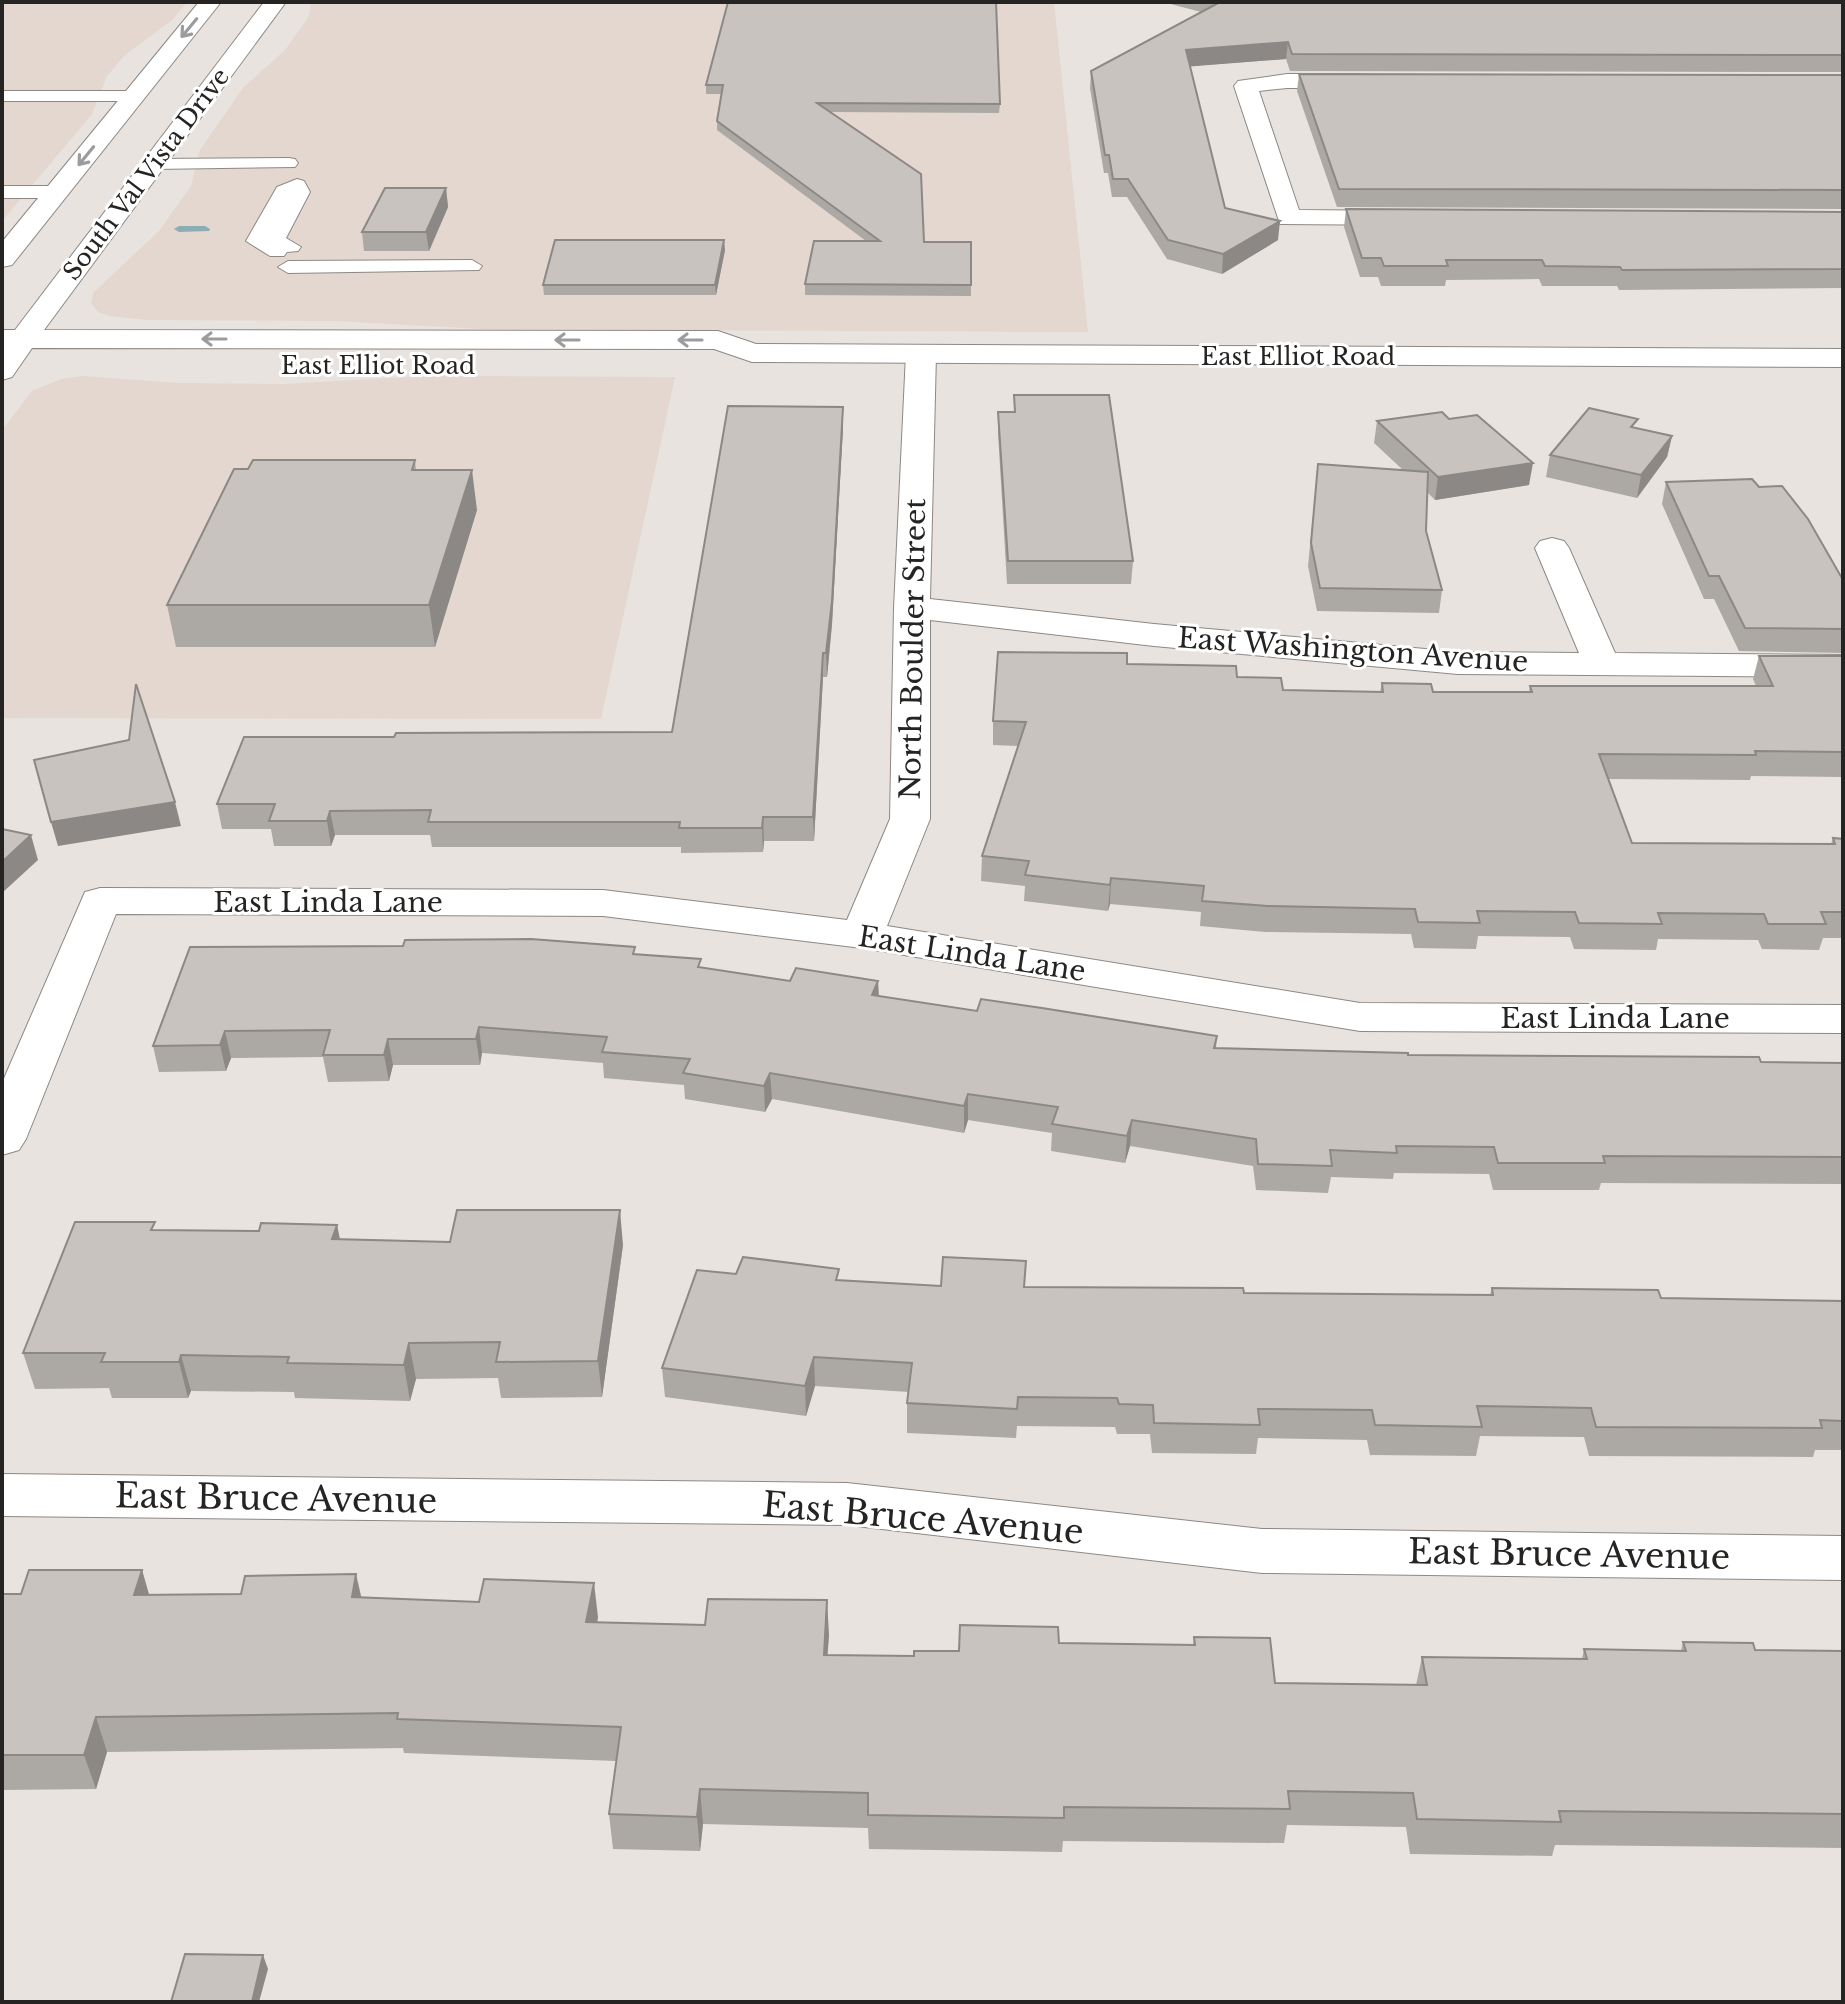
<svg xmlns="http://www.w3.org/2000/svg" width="1845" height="2004" viewBox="0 0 1845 2004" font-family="'Libre Baskerville',serif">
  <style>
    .built { fill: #e3d7cf }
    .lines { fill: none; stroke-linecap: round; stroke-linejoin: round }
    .stream { fill: #8aaeb4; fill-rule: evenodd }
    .lane-casing { stroke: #8e8885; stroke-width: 2 }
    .street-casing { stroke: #8e8885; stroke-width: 2 }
    .secondary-casing { stroke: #8e8885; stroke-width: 2 }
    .lane { fill: #fff; fill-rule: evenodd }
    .street { fill: #fff; fill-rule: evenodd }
    .secondary { fill: #fff; fill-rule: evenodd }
    .wall { fill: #aca8a4 }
    .shaded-wall { fill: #8c8886 }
    .building { fill: #c8c3bf; stroke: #8c8886; stroke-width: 2 }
    .oneway { stroke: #9d9c9c }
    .labels { text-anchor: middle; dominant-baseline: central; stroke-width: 6; stroke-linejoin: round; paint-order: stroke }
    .far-street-label { font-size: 24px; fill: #262422; stroke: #fff }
    .street-label { font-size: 28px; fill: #262422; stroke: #fff }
    .near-street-label { font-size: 34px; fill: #262422; stroke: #fff }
  </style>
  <rect width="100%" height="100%" fill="#e8e3df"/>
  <g class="built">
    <path d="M 2,2 L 187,2 L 172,20 L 125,55 L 107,76 L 92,114 L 2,221 Z"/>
    <path d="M 311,2 L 1054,2 L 1088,332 L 482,329 L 337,321 L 147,320 L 109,316 L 98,312 L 91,303 L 93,293 L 159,231 L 191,186 L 200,150 L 243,88 L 286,49 L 309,16 Z"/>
    <path d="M 82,376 L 179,383 L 283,384 L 426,376 L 675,377 L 601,719 L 2,718 L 2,430 L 32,391 L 61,379 Z"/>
  </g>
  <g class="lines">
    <path class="stream" d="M 205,226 L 210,229 L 209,231 L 179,232 L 174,229 L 179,226 Z"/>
    <g class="lane-casing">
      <g id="lane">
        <path d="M 2,91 L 133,91 L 142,96 L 133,101 L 2,101 Z"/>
        <path d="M 289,158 L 295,159 L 298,163 L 295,167 L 154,169 L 145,164 L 154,159 Z"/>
        <path d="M 297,179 L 304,181 L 310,192 L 286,238 L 301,247 L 298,251 L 287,252 L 284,256 L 270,256 L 246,241 L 277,187 Z"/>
        <path d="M 2,186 L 56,186 L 65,192 L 56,198 L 2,198 Z"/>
        <path d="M 472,260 L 482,266 L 479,270 L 288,273 L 278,267 L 288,261 Z"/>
      </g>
    </g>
    <g class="street-casing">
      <g id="street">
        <path d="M 1287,74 L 1358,74 L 1366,76 L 1370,81 L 1366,86 L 1358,88 L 1287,88 L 1259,91 L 1299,210 L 1405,211 L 1414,213 L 1418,219 L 1414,225 L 1280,224 L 1234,86 L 1238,81 Z"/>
        <path d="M 921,345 L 931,348 L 936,354 L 930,599 L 1154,624 L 1458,652 L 1579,653 L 1535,548 L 1540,541 L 1552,538 L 1564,541 L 1569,548 L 1615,653 L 1843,655 L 1843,677 L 1458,674 L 1154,646 L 930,620 L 930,819 L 887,926 L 1360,1003 L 1843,1005 L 1843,1033 L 1360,1031 L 862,948 L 603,916 L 116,914 L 26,1139 L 19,1150 L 2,1155 L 2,1083 L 85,892 L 100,888 L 603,890 L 847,920 L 890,819 L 894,608 L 906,354 L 911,348 Z"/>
        <path d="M 2,1474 L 847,1483 L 1262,1529 L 1843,1536 L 1843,1580 L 1262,1573 L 847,1525 L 2,1516 Z"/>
      </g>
    </g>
    <g class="secondary-casing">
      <g id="secondary">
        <path d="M 199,2 L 221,2 L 12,265 L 2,267 L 2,242 Z"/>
        <path d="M 264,2 L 286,2 L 44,330 L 718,331 L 756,344 L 1843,349 L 1843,367 L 752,362 L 714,349 L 32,348 L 12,377 L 2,380 L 2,330 L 15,330 Z"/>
      </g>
    </g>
    <use href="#lane" class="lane"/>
    <use href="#street" class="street"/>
    <use href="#secondary" class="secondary"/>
  </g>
  <g class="wall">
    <path d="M 728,2 L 1000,104 L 999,113 L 831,112 L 924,242 L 971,242 L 971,296 L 805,295 L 805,284 L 866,241 L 717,130 L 717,121 L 722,94 L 706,94 L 706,85 Z"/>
    <path d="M 1163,2 L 1843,2 L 1843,72 L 1290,71 L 1286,59 L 1190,66 L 1225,208 L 1278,240 L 1222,274 L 1167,259 L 1127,197 L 1112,197 L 1108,173 L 1104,173 L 1090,88 L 1091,71 L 1201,12 Z"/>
    <path d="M 1299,74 L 1843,75 L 1843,209 L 1337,207 L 1297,91 Z"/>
    <path d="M 446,188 L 448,207 L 429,251 L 364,251 L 362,232 Z"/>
    <path d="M 1346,209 L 1843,212 L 1843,288 L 1619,290 L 1617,286 L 1542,286 L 1539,279 L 1446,280 L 1445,286 L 1381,286 L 1378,277 L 1360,277 L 1344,227 Z"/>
    <path d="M 725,250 L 716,295 L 544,295 L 543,285 Z"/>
    <path d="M 1014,395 L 1133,561 L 1131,584 L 1007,584 L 998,433 L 998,412 L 1014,412 Z"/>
    <path d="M 1377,421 L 1529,485 L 1435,500 L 1427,492 L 1426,531 L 1442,590 L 1439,613 L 1317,611 L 1308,566 L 1318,464 L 1403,470 L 1374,443 Z"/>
    <path d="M 843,428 L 832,624 L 827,677 L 823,677 L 814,841 L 764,841 L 763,852 L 681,853 L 681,847 L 432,847 L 430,835 L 335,835 L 331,846 L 274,846 L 271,829 L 222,829 L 217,804 L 394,737 L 672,732 Z"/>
    <path d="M 1636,428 L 1672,436 L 1667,457 L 1637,498 L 1546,477 L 1550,455 Z"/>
    <path d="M 415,460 L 416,470 L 477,510 L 435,647 L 176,647 L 167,605 L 248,469 Z"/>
    <path d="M 1666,482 L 1759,487 L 1843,580 L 1843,653 L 1739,651 L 1714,599 L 1704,599 L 1662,504 Z"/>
    <path d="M 1759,656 L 1843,656 L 1843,777 L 1751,776 L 1750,780 L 1608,779 L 1632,843 L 1831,844 L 1833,838 L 1843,839 L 1843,938 L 1823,938 L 1819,950 L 1762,949 L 1758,940 L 1658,939 L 1656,950 L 1574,949 L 1570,937 L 1478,936 L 1476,949 L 1414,948 L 1411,934 L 1265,932 L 1200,926 L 1201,912 L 1110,904 L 1108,911 L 1024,901 L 1025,886 L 981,881 L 982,856 L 1018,746 L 993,745 L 993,721 L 1127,664 L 1237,677 L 1283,690 L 1380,692 L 1382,683 L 1433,692 L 1529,692 L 1530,686 L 1756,686 L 1753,679 Z"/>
    <path d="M 636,954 L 701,968 L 790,981 L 878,981 L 879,996 L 977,1011 L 1217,1036 L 1216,1048 L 1408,1055 L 1843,1063 L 1843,1184 L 1601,1183 L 1599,1190 L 1493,1190 L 1489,1174 L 1394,1173 L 1393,1179 L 1331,1177 L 1328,1193 L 1256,1190 L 1253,1166 L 1130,1146 L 1125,1163 L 1051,1151 L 1052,1133 L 968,1120 L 964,1133 L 772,1099 L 765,1112 L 685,1099 L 684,1085 L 604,1078 L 603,1063 L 482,1053 L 480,1065 L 393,1065 L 389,1081 L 328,1082 L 323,1057 L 231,1058 L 226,1071 L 159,1072 L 153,1046 Z"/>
    <path d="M 337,1225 L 340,1240 L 623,1245 L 602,1397 L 501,1398 L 498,1378 L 416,1379 L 410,1401 L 295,1398 L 294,1392 L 191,1391 L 188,1398 L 112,1398 L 109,1388 L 35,1389 L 23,1353 L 157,1230 L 259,1231 Z"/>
    <path d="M 736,1274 L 941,1286 L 1025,1287 L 1244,1293 L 1490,1295 L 1492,1288 L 1661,1298 L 1843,1301 L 1843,1450 L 1815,1450 L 1813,1457 L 1589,1456 L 1584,1437 L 1480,1436 L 1476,1456 L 1370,1455 L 1367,1440 L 1258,1438 L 1256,1454 L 1152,1453 L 1150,1434 L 1117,1434 L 1115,1427 L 1017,1426 L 1016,1438 L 907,1433 L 907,1403 L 909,1392 L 815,1386 L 806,1416 L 665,1397 L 662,1368 Z"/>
    <path d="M 142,1570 L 149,1595 L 362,1598 L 598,1617 L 597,1622 L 829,1635 L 827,1655 L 914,1656 L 1059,1643 L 1193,1645 L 1194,1637 L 1275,1683 L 1416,1685 L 1422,1657 L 1582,1659 L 1584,1649 L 1681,1651 L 1683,1642 L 1755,1650 L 1843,1651 L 1843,1848 L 1555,1845 L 1552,1856 L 1410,1854 L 1406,1827 L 1287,1825 L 1284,1843 L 1063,1841 L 1062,1852 L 869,1849 L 868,1828 L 703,1824 L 700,1851 L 613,1849 L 609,1814 L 616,1761 L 404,1753 L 403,1748 L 107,1752 L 96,1789 L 2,1790 L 2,1594 L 21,1594 Z"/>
  </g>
  <g class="shaded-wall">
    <path d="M 1288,42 L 1286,59 L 1184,67 L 1186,50 Z"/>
    <path d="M 446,188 L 448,207 L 429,251 L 426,232 Z"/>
    <path d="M 1280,221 L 1278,240 L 1222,274 L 1223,254 Z"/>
    <path d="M 724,240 L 725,250 L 716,295 L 715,285 Z"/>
    <path d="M 843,407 L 843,428 L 832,624 L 827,677 L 826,653 Z"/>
    <path d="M 1672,436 L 1667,457 L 1637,498 L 1641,475 Z"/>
    <path d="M 1533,463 L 1529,485 L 1435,500 L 1438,477 Z"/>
    <path d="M 472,470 L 477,510 L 435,647 L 429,605 Z"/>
    <path d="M 823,653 L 823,677 L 814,841 L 813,817 Z"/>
    <path d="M 175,802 L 181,826 L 58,846 L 51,822 Z"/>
    <path d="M 330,811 L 335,835 L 331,846 L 327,821 Z"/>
    <path d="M 763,817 L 764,841 L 763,852 L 762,828 Z"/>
    <path d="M 31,835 L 38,860 L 2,893 L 2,862 Z"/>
    <path d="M 1111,878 L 1110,904 L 1108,911 L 1110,885 Z"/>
    <path d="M 878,981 L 879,1007 L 872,995 Z"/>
    <path d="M 479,1027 L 482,1053 L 480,1065 L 476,1039 Z"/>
    <path d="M 225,1031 L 231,1058 L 226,1071 L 220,1045 Z"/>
    <path d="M 388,1039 L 393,1065 L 389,1081 L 384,1055 Z"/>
    <path d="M 770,1073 L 772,1099 L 765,1112 L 764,1086 Z"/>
    <path d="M 968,1094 L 968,1120 L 964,1133 L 964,1106 Z"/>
    <path d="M 1132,1120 L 1130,1146 L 1125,1163 L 1127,1136 Z"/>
    <path d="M 620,1210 L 623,1245 L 602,1397 L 598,1361 Z"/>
    <path d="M 337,1225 L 344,1260 L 332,1239 Z"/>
    <path d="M 409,1343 L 416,1379 L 410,1401 L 404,1365 Z"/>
    <path d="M 181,1355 L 191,1391 L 188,1398 L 179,1362 Z"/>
    <path d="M 814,1357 L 815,1386 L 806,1416 L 805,1386 Z"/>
    <path d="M 142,1570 L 152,1605 L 134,1595 Z"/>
    <path d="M 356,1574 L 364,1609 L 352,1597 Z"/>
    <path d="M 594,1583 L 598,1617 L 591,1656 L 586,1622 Z"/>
    <path d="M 827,1600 L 829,1635 L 825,1689 L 824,1655 Z"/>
    <path d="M 96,1717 L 107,1752 L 96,1789 L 84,1755 Z"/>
    <path d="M 700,1789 L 703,1824 L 700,1851 L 697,1817 Z"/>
    <path d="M 263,1955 L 268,1969 L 259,2002 L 252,2002 Z"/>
  </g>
  <g class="building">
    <path d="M 728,2 L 996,2 L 1000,104 L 817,103 L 921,174 L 924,242 L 971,242 L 971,285 L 805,284 L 814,241 L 880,241 L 717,121 L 723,85 L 706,85 Z"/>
    <path d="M 1220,2 L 1843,2 L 1843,55 L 1292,54 L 1288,42 L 1186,50 L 1225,208 L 1280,221 L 1223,254 L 1168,240 L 1128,179 L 1113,179 L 1109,155 L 1105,155 L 1091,71 Z"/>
    <path d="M 1299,74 L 1843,75 L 1843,190 L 1339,189 Z"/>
    <path d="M 385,188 L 446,188 L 426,232 L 362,232 Z"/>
    <path d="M 1346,209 L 1843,212 L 1843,269 L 1622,270 L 1620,267 L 1545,266 L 1542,260 L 1446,260 L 1448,266 L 1384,266 L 1381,258 L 1362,258 Z"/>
    <path d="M 555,240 L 724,240 L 715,285 L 543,285 Z"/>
    <path d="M 1014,395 L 1109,395 L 1133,561 L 1008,561 L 998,412 L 1015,412 Z"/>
    <path d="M 728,406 L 843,407 L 832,601 L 826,653 L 823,653 L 813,817 L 763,817 L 762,828 L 679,828 L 680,822 L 428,822 L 431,810 L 330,811 L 327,821 L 269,821 L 275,804 L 217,804 L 244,737 L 394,737 L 396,733 L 672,732 Z"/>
    <path d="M 1589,408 L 1638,419 L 1631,427 L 1672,436 L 1641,475 L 1550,455 Z"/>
    <path d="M 1442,412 L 1449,419 L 1477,415 L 1533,463 L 1438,477 L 1377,421 Z"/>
    <path d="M 253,460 L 415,460 L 412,470 L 472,470 L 429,605 L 167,605 L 234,469 L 248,469 Z"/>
    <path d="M 1318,464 L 1428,472 L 1426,531 L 1442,590 L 1320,588 L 1311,543 Z"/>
    <path d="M 1752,479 L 1759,487 L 1782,486 L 1808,519 L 1843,580 L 1843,629 L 1745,628 L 1719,576 L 1709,576 L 1666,482 Z"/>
    <path d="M 998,652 L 1127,653 L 1127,664 L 1236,666 L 1237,677 L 1281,678 L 1283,690 L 1383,692 L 1382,683 L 1431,684 L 1433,692 L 1532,692 L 1530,686 L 1773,686 L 1759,656 L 1843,656 L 1843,752 L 1755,751 L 1756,755 L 1599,754 L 1632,843 L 1835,844 L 1833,838 L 1843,839 L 1843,912 L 1821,912 L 1826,924 L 1768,924 L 1764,914 L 1658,913 L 1662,924 L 1579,923 L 1575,912 L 1477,911 L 1480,923 L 1418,922 L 1415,909 L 1268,906 L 1202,901 L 1204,886 L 1111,878 L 1110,885 L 1025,875 L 1029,861 L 982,856 L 1026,722 L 993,721 Z"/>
    <path d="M 136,684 L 175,802 L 51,822 L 34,760 L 129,740 Z"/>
    <path d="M 2,829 L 31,835 L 2,862 Z"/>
    <path d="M 531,939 L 635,947 L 633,954 L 701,959 L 698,967 L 790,981 L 796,968 L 878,981 L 872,995 L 977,1011 L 981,999 L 1042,1008 L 1217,1036 L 1214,1048 L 1408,1053 L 1408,1055 L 1759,1057 L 1761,1062 L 1843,1063 L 1843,1157 L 1603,1156 L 1605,1163 L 1498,1163 L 1494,1147 L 1396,1146 L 1397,1153 L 1330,1150 L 1332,1166 L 1258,1164 L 1256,1139 L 1132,1120 L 1127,1136 L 1052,1124 L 1058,1107 L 968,1094 L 964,1106 L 770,1073 L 764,1086 L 683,1073 L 690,1059 L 602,1052 L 607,1037 L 479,1027 L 476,1039 L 388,1039 L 384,1055 L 323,1055 L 330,1030 L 225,1031 L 220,1045 L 153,1046 L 190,947 L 403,946 L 405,940 Z"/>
    <path d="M 457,1210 L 620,1210 L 598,1361 L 496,1362 L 500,1342 L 409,1343 L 404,1365 L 287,1363 L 289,1357 L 181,1355 L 179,1362 L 101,1362 L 105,1353 L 23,1353 L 75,1222 L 155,1222 L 151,1230 L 259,1231 L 261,1223 L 337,1225 L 332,1239 L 450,1242 Z"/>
    <path d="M 743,1257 L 839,1269 L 836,1280 L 941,1286 L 943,1257 L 1026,1261 L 1024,1287 L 1243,1288 L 1244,1293 L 1493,1295 L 1492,1288 L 1658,1290 L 1661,1298 L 1843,1301 L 1843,1421 L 1820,1420 L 1822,1428 L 1596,1427 L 1591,1408 L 1477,1406 L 1482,1427 L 1375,1425 L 1372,1410 L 1258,1409 L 1260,1425 L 1154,1423 L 1153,1405 L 1119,1404 L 1117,1398 L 1018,1397 L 1017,1409 L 907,1403 L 912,1363 L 814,1357 L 805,1386 L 662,1368 L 697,1270 L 736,1274 Z"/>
    <path d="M 29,1570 L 142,1570 L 134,1595 L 241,1594 L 245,1576 L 356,1574 L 352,1597 L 479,1602 L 484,1579 L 594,1583 L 586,1622 L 705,1625 L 708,1599 L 827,1600 L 824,1655 L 914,1656 L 914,1651 L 959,1651 L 960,1625 L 1058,1627 L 1059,1643 L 1195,1645 L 1194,1637 L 1270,1638 L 1275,1683 L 1427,1685 L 1422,1657 L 1587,1659 L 1584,1649 L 1686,1651 L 1683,1642 L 1753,1643 L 1755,1650 L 1843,1651 L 1843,1814 L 1559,1811 L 1561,1822 L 1417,1819 L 1413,1793 L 1288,1791 L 1290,1809 L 1064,1807 L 1064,1818 L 868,1815 L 868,1793 L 700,1789 L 697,1817 L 609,1814 L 621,1727 L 397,1719 L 398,1713 L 96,1717 L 84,1755 L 2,1755 L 2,1594 L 21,1594 Z"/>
    <path d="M 185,1954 L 263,1955 L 252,2002 L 171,2002 Z"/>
  </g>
  <defs><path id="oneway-shaft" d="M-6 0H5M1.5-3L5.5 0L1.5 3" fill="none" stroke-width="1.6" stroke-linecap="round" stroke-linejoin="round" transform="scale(2)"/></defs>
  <g class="oneway">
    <use href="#oneway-shaft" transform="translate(189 28) rotate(130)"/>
    <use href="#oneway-shaft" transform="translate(86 156) rotate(129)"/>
    <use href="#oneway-shaft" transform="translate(214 339) rotate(-180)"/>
    <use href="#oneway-shaft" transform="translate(567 340) rotate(-180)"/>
    <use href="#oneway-shaft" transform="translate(690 340) rotate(-180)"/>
  </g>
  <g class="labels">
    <g class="far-street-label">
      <text transform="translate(146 174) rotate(-53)">South Val Vista Drive</text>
      <text x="1298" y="356">East Elliot Road</text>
      <text x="378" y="365">East Elliot Road</text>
    </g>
    <g class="street-label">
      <text transform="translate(913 649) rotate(-89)">North Boulder Street</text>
      <text transform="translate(1353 650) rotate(4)">East Washington Avenue</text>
      <text x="328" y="902">East Linda Lane</text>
      <text transform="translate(972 954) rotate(9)">East Linda Lane</text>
      <text x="1615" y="1018">East Linda Lane</text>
    </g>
    <g class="near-street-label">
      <text transform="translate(276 1498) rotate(1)">East Bruce Avenue</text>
      <text transform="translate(923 1518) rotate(5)">East Bruce Avenue</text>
      <text transform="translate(1569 1554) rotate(1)">East Bruce Avenue</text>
    </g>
  </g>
  <rect width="1845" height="2004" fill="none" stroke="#262422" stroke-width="8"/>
</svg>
